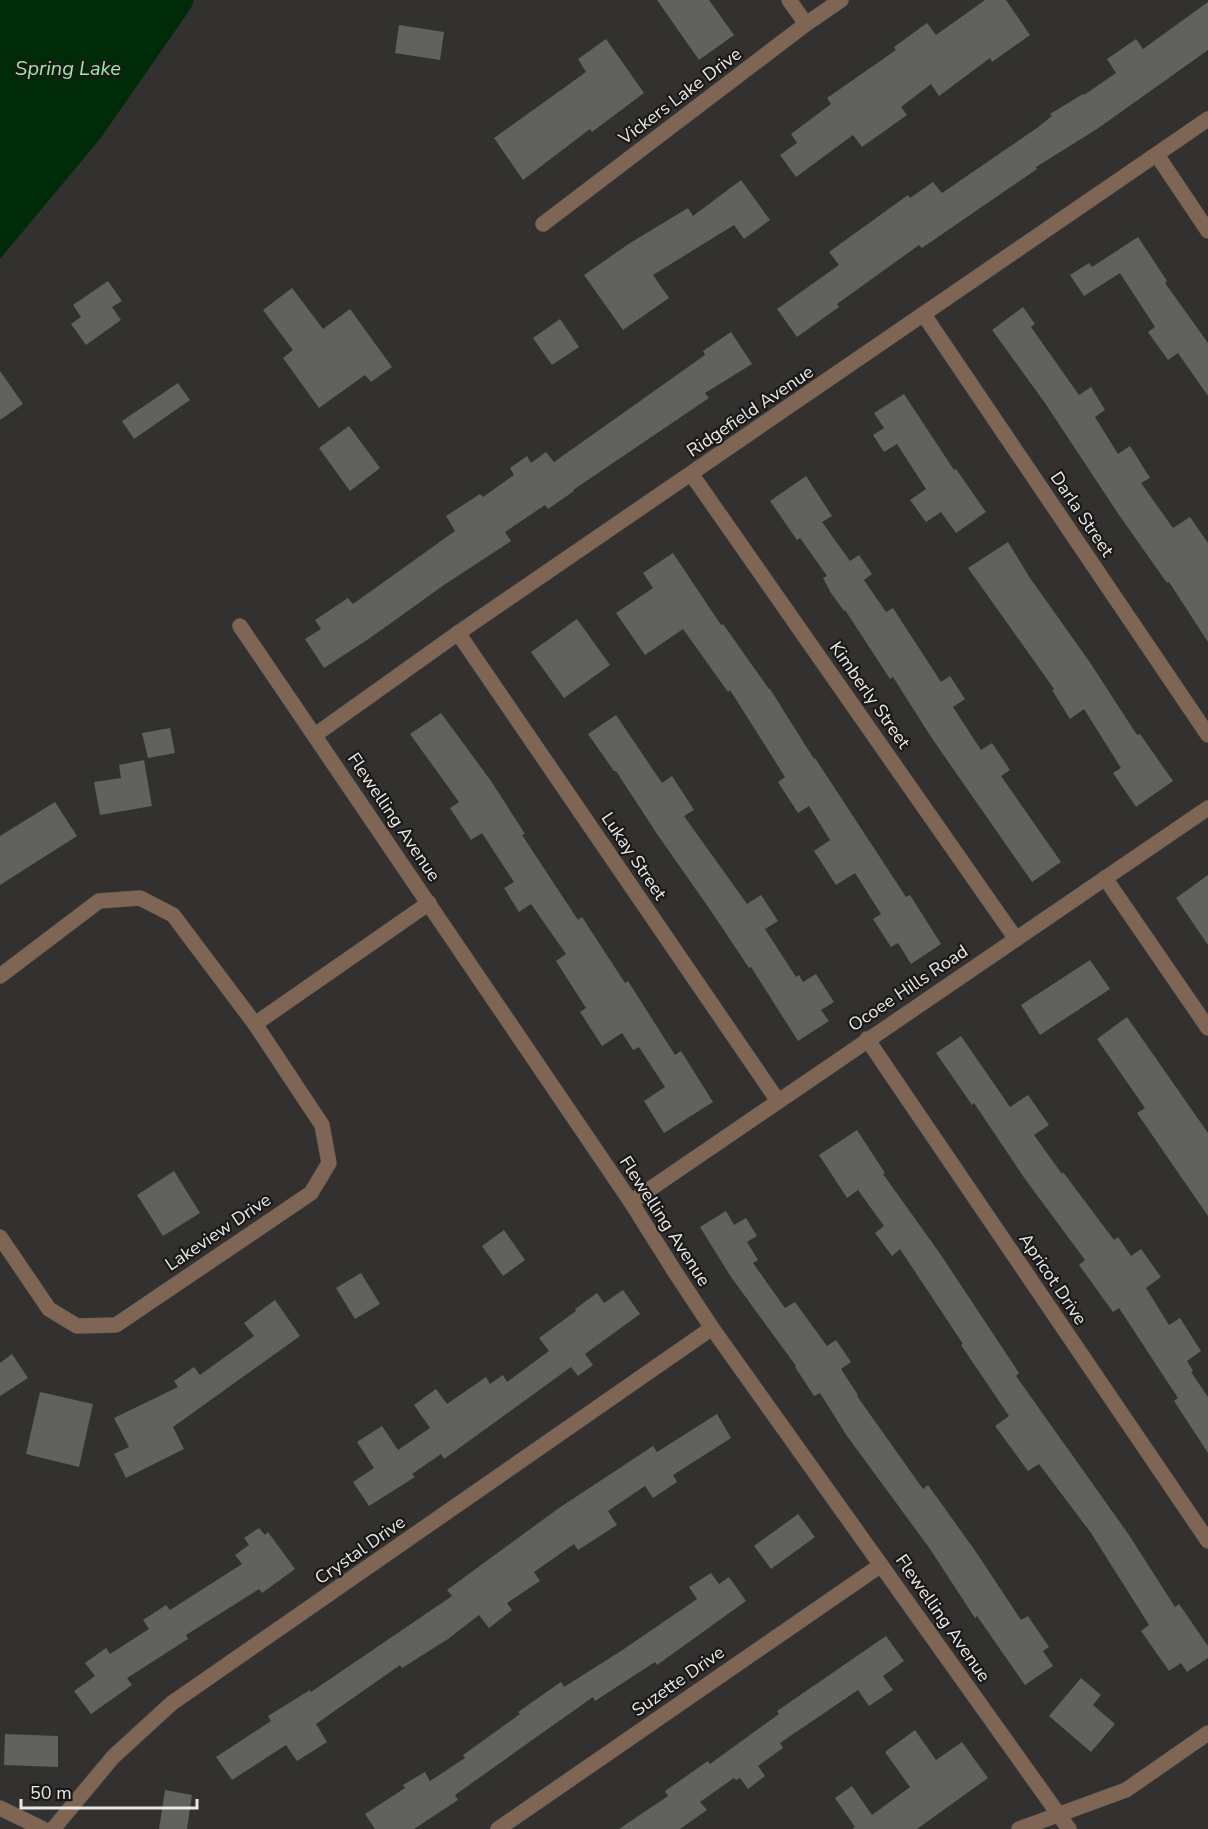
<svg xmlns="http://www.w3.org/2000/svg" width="1208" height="1829" viewBox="0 0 1208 1829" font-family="'Nunito Sans',sans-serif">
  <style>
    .water { fill: #002b09 }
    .building { fill: #61625f }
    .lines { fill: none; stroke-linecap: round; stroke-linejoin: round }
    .minor-casing { stroke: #4f4e4c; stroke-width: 16 }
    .tertiary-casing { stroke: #4f4e4c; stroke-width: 16 }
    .minor { stroke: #7f6554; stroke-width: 15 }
    .tertiary { stroke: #7f6554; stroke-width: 15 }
    .labels { text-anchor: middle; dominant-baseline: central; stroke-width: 4.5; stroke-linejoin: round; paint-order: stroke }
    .street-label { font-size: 18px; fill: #e9e8e7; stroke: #1a1918 }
    .water-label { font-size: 20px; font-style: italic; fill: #99eaa3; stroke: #1a1918 }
  </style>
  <rect width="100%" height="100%" fill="#32312f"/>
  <path class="water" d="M 0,0 L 194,0 L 191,8 L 100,139 L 0,259 Z"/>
  <g class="building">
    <path d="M 657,0 L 709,0 L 734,35 L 699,60 Z"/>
    <path d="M 985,0 L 1006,0 L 1030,35 L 992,62 L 990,58 L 939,96 L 931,84 L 901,107 L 907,115 L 862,147 L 853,135 L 796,177 L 780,155 L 797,143 L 791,134 L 831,104 L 827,98 L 896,50 L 894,47 L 927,23 L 936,35 Z"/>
    <path d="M 1208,2 L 1208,50 L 1097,129 L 1036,167 L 1037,169 L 922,248 L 919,245 L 837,304 L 839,307 L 797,337 L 777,309 L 839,265 L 829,252 L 908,195 L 910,198 L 933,182 L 942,193 L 1037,128 L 1052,116 L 1050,114 L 1083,94 L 1084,95 L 1116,73 L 1107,59 L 1136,39 L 1143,49 Z"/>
    <path d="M 399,25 L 444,32 L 440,60 L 395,53 Z"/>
    <path d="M 606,39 L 644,93 L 592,132 L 590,129 L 523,180 L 494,138 L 586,72 L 578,59 Z"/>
    <path d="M 741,180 L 770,220 L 744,239 L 734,225 L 653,275 L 669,298 L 623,330 L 584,275 L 630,243 L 688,208 L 693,216 Z"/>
    <path d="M 1138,237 L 1167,281 L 1165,283 L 1208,343 L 1208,396 L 1178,353 L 1168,360 L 1148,332 L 1155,327 L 1120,273 L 1084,296 L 1070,275 L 1089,263 L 1092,267 Z"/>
    <path d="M 108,281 L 122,301 L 112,307 L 121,320 L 86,345 L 71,324 L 81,317 L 73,305 Z"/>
    <path d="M 292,288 L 323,329 L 350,309 L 392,367 L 371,382 L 365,375 L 319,408 L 283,358 L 293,350 L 263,310 Z"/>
    <path d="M 1023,307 L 1035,324 L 1031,327 L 1079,395 L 1091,387 L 1105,410 L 1095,417 L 1118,454 L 1130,446 L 1150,478 L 1141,483 L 1173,528 L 1190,517 L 1208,543 L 1208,642 L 1169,582 L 1167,583 L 1119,515 L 1045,403 L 992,330 Z"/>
    <path d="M 560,319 L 579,347 L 552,365 L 533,338 Z"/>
    <path d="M 731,332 L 752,364 L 705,393 L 709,398 L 573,490 L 574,491 L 548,509 L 545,505 L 505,532 L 511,541 L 444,585 L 370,638 L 324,668 L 305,639 L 321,629 L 315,620 L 348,598 L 353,604 L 455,531 L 446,516 L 480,494 L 483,497 L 514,475 L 510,468 L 527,456 L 531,463 L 546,452 L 554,462 L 705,355 L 703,351 Z"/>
    <path d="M 0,371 L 23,404 L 0,420 Z"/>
    <path d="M 178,383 L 190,400 L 134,439 L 122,421 Z"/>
    <path d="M 904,394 L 954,470 L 956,469 L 986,512 L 956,533 L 941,512 L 926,522 L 910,500 L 926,489 L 897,444 L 884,452 L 873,435 L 884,428 L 874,413 Z"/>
    <path d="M 349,426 L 380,468 L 350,491 L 319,448 Z"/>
    <path d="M 806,476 L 832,516 L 822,522 L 850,561 L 859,555 L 872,574 L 864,580 L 886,612 L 893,608 L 941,682 L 950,676 L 965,699 L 953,707 L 981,750 L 992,743 L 1010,770 L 1001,776 L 1061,862 L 1032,882 L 931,737 L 893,677 L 890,679 L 845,610 L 844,611 L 831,593 L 823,578 L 827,576 L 800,538 L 797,540 L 770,501 Z"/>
    <path d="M 1008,542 L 1030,578 L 1089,661 L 1137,735 L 1140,734 L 1173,781 L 1136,807 L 1113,773 L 1121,768 L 1084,709 L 1070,719 L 1052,690 L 1054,689 L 968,568 Z"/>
    <path d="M 673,553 L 721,625 L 723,624 L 769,689 L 770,689 L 814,759 L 815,758 L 906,897 L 910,895 L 941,944 L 911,964 L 898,943 L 891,947 L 873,919 L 881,914 L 855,873 L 836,885 L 814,851 L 830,840 L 809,806 L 798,813 L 778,782 L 785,777 L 730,690 L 728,692 L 683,629 L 645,655 L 616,613 L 653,588 L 643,573 Z"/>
    <path d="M 577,619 L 610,665 L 564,698 L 531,652 Z"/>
    <path d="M 441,713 L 491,781 L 525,834 L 522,835 L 578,920 L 582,917 L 625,983 L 628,981 L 675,1055 L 681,1051 L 713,1102 L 664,1133 L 644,1101 L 665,1087 L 639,1047 L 633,1050 L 622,1033 L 602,1046 L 580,1012 L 586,1008 L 556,961 L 566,954 L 531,904 L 519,912 L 504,888 L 514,882 L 482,833 L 471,840 L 450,808 L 459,802 L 410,734 Z"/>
    <path d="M 616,715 L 662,783 L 672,776 L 694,810 L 684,816 L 747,904 L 761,895 L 778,921 L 765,929 L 796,977 L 799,975 L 803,982 L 816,974 L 834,1002 L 821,1010 L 829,1021 L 798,1041 L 751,967 L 749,968 L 711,911 L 657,834 L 616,771 L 614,771 L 588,734 Z"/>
    <path d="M 170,728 L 175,753 L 148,758 L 142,733 Z"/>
    <path d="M 144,760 L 152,806 L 100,815 L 94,782 L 121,778 L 119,765 Z"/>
    <path d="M 55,802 L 77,836 L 0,885 L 0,836 Z"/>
    <path d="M 1208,875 L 1208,945 L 1176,898 Z"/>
    <path d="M 1090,960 L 1110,989 L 1040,1035 L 1021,1005 Z"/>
    <path d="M 1127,1017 L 1208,1133 L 1208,1216 L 1137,1113 L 1145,1108 L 1097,1039 Z"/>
    <path d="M 961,1036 L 1010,1107 L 1028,1095 L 1049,1125 L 1034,1135 L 1062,1174 L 1063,1172 L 1114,1240 L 1118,1237 L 1131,1256 L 1141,1249 L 1161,1277 L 1146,1288 L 1169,1325 L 1180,1318 L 1201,1351 L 1187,1361 L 1193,1371 L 1191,1372 L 1208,1397 L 1208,1453 L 1174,1401 L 1178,1398 L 1119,1308 L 1113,1312 L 1079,1265 L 1085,1260 L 1025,1179 L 974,1103 L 972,1105 L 936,1053 Z"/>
    <path d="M 857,1130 L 885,1173 L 883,1174 L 941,1255 L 1019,1373 L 1016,1376 L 1129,1535 L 1175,1607 L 1179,1604 L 1208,1646 L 1208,1658 L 1187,1672 L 1181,1663 L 1169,1671 L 1141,1631 L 1149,1625 L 1091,1533 L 1039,1464 L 1028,1471 L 995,1426 L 1009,1416 L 961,1345 L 963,1344 L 900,1249 L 892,1256 L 875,1233 L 884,1226 L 858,1190 L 847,1198 L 819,1155 Z"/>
    <path d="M 174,1171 L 200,1213 L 163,1236 L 137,1195 Z"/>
    <path d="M 726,1211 L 734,1225 L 746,1218 L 757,1236 L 747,1242 L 758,1260 L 753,1263 L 785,1308 L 795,1302 L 827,1346 L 836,1340 L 851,1362 L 841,1369 L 858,1395 L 857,1396 L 923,1489 L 928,1485 L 976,1552 L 1021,1620 L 1028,1616 L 1049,1647 L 1043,1651 L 1053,1666 L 1025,1685 L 977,1616 L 975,1618 L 930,1549 L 847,1436 L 820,1393 L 814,1396 L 795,1367 L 796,1366 L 731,1277 L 700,1227 Z"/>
    <path d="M 504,1230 L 525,1260 L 503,1276 L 482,1246 Z"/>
    <path d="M 361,1273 L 380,1304 L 355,1319 L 336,1288 Z"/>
    <path d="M 623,1290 L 640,1314 L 585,1354 L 593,1365 L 578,1376 L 571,1367 L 444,1459 L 441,1454 L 412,1474 L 415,1477 L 369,1506 L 353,1482 L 374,1468 L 357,1442 L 382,1426 L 398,1450 L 430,1428 L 414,1405 L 436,1389 L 447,1404 L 486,1377 L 490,1384 L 503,1375 L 507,1382 L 549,1351 L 539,1338 L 576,1311 L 575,1309 L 597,1293 L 604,1303 Z"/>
    <path d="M 275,1300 L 300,1336 L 173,1427 L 184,1449 L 126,1478 L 114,1454 L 129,1447 L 114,1418 L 178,1387 L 174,1381 L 194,1367 L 200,1375 L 254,1336 L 244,1323 Z"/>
    <path d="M 12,1354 L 28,1378 L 0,1396 L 0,1363 Z"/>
    <path d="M 40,1392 L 93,1404 L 79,1467 L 26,1454 Z"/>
    <path d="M 717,1414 L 731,1438 L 673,1475 L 677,1482 L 653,1498 L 645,1486 L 608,1511 L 617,1525 L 578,1550 L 574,1544 L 534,1572 L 540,1581 L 507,1603 L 512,1610 L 489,1628 L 479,1615 L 448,1639 L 402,1668 L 400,1665 L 316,1724 L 327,1742 L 297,1761 L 286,1745 L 232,1780 L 216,1757 L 271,1721 L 268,1716 L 310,1690 L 311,1692 L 452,1596 L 447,1590 L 559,1508 L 653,1446 L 657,1452 Z"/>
    <path d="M 798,1514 L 815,1537 L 771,1569 L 754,1546 Z"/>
    <path d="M 259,1528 L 265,1535 L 268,1532 L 295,1569 L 262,1593 L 259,1589 L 186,1635 L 188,1639 L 127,1678 L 132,1685 L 91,1714 L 74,1691 L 95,1676 L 85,1663 L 106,1648 L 110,1654 L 149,1629 L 143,1620 L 166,1605 L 170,1610 L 242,1564 L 235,1555 L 249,1545 L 244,1538 Z"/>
    <path d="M 711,1573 L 719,1584 L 729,1577 L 746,1601 L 657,1665 L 655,1662 L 595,1701 L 593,1697 L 455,1795 L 458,1800 L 414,1829 L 375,1829 L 365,1814 L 405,1788 L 403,1785 L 425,1772 L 430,1781 L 465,1758 L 463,1755 L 520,1714 L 518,1712 L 561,1682 L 564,1687 L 624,1649 L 697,1599 L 689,1587 Z"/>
    <path d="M 886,1636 L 904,1661 L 883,1676 L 893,1690 L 869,1706 L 858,1690 L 780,1743 L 783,1748 L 758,1766 L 765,1776 L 748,1789 L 740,1778 L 736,1780 L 734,1778 L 700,1802 L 707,1810 L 680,1829 L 619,1829 L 668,1796 L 665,1791 L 708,1761 L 710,1764 L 779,1714 L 777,1711 Z"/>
    <path d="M 1081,1678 L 1101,1695 L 1093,1705 L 1115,1724 L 1091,1752 L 1049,1716 Z"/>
    <path d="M 915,1730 L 936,1760 L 962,1742 L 988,1778 L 917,1829 L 852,1829 L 855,1827 L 835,1798 L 852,1786 L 872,1815 L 910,1787 L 885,1752 Z"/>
    <path d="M 5,1734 L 58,1736 L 58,1767 L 4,1765 Z"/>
    <path d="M 165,1790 L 192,1795 L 187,1829 L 159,1829 Z"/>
  </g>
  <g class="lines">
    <g class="minor-casing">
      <g id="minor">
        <path d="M 789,0 L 806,24"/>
        <path d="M 1157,155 L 1208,231"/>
        <path d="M 543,224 L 806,24 L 841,0"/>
        <path d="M 924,315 L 1208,735"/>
        <path d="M 692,475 L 1016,939"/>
        <path d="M 240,626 L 631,1202"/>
        <path d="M 458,633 L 778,1101"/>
        <path d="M 315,735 L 458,633 L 1208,119"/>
        <path d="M 1105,878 L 1208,1028"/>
        <path d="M 0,976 L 99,901 L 140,898 L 173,915 L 255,1024 L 322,1125 L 329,1163 L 311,1193 L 116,1325 L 77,1326 L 49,1309 L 0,1237"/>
        <path d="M 255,1024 L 429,903"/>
        <path d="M 867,1039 L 1208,1541"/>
        <path d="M 0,1808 L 43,1829"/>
        <path d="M 53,1829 L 113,1757 L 172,1703 L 712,1328"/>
        <path d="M 498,1829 L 881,1565"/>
        <path d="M 1019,1829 L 1126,1790 L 1208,1733"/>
      </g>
    </g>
    <g class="tertiary-casing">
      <path id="tertiary" d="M 1069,1829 L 712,1328 L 675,1272 L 631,1202 L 1208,808"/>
    </g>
    <use href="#minor" class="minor"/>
    <use href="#tertiary" class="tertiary"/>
  </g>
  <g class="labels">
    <g class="street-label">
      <text transform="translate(680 96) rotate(-37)">Vickers Lake Drive</text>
      <text transform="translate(750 411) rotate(-34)">Ridgefield Avenue</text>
      <text transform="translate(1082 514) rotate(56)">Darla Street</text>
      <text transform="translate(870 695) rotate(55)">Kimberly Street</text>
      <text transform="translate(394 817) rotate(56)">Flewelling Avenue</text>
      <text transform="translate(634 856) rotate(56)">Lukay Street</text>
      <text transform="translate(908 988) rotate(-34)">Ocoee Hills Road</text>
      <text transform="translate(665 1221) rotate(57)">Flewelling Avenue</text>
      <text transform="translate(218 1232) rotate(-34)">Lakeview Drive</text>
      <text transform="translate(1053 1279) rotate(56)">Apricot Drive</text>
      <text transform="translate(360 1550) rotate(-35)">Crystal Drive</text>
      <text transform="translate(943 1618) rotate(55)">Flewelling Avenue</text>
      <text transform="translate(678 1681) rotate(-35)">Suzette Drive</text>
    </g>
    <g class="water-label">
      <text x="68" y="68">Spring Lake</text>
    </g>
  </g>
  <path d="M21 1799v9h176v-9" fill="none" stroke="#e9e8e7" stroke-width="3"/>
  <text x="30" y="1799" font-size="18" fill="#e9e8e7" stroke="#1a1918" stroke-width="4.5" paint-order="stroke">50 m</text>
</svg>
